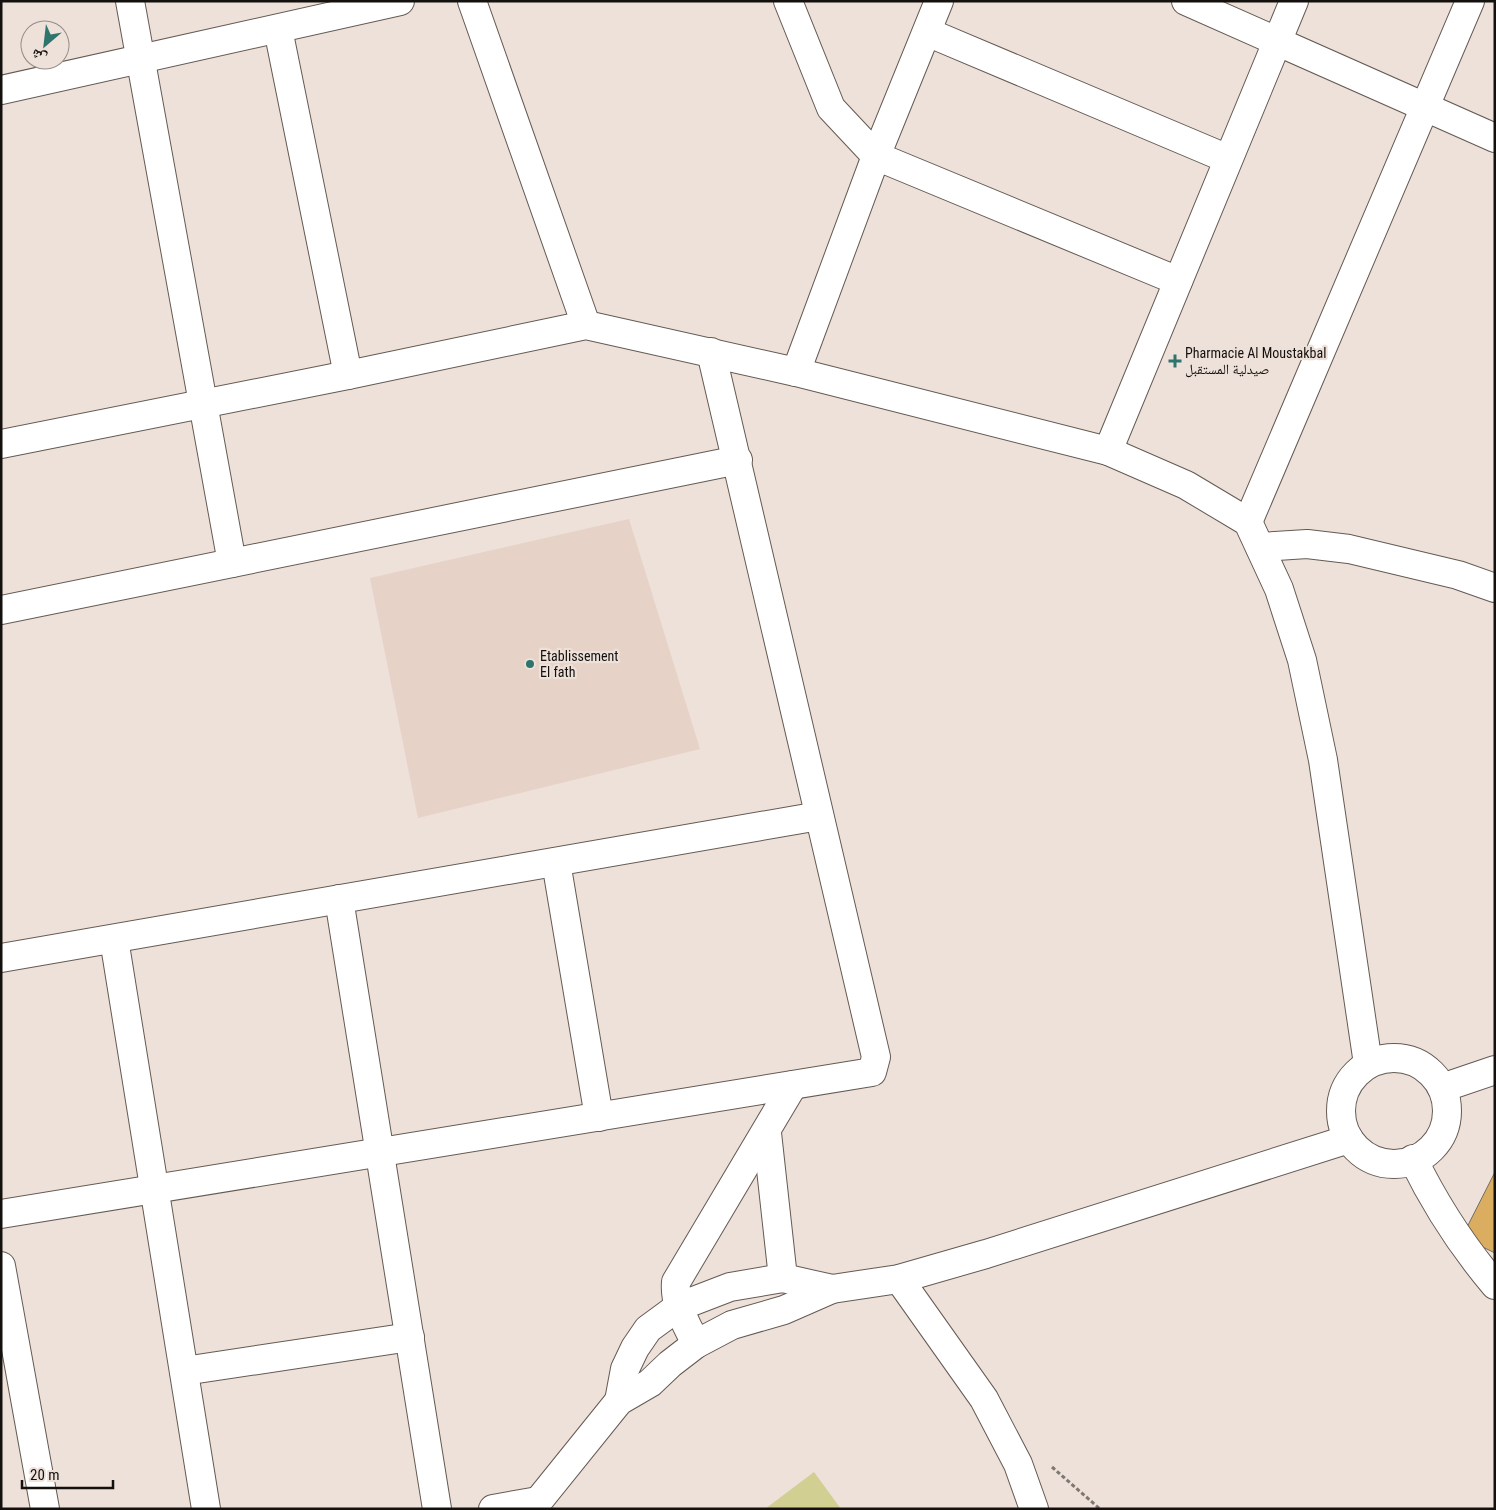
<svg xmlns="http://www.w3.org/2000/svg" width="1496" height="1510" viewBox="0 0 1496 1510" font-family="'Roboto Condensed','Noto Naskh Arabic',sans-serif">
  <style>
    .built { fill: #e6d2c7 }
    .green { fill: #d2cf92 }
    .building { fill: #daad61; stroke: #736d63 }
    .lines { fill: none; stroke-linecap: round; stroke-linejoin: round }
    .minor-casing { stroke: #645a53; stroke-width: 30 }
    .path { stroke: #7e7772; stroke-width: 3; stroke-dasharray: 4 2.5; stroke-linecap: butt }
    .minor { stroke: #fff; stroke-width: 28 }
    .poi-dot { fill: #2e756d; stroke: #ede1d9; stroke-width: 2 }
    .labels { text-anchor: middle; dominant-baseline: central; stroke-width: 4.5; stroke-linejoin: round; paint-order: stroke }
    .poi-label { font-size: 14px; fill: #14100e; stroke: #ede1d9; text-anchor: start }
  </style>
  <rect width="100%" height="100%" fill="#ede1d9"/>
  <path class="built" d="M 629,519 L 700,749 L 418,818 L 370,578 Z"/>
  <path class="green" d="M 814,1472 L 841,1509 L 765,1509 Z"/>
  <path class="building" d="M 1495,1172 L 1495,1253 L 1462,1237 Z"/>
  <g class="lines">
    <g class="minor-casing">
      <g id="minor">
        <path d="M 130,1 L 232,563"/>
        <path d="M 472,1 L 586,325"/>
        <path d="M 788,1 L 831,108 L 876,156 L 1178,281"/>
        <path d="M 1186,1 L 1495,138"/>
        <path d="M 278,29 L 348,375"/>
        <path d="M 927,32 L 1228,159"/>
        <path d="M 1,90 L 400,1"/>
        <path d="M 796,372 L 876,156 L 939,1"/>
        <path d="M 1,444 L 348,375 L 586,325 L 796,372 L 1108,451 L 1186,485 L 1248,522 L 1279,589 L 1302,660 L 1323,760 L 1368,1064"/>
        <path d="M 1108,451 L 1294,1"/>
        <path d="M 1248,522 L 1470,1"/>
        <path d="M 1260,547 L 1307,544 L 1349,549 L 1458,575 L 1495,588"/>
        <path d="M 1,610 L 738,460"/>
        <path d="M 556,862 L 599,1117"/>
        <path d="M 339,899 L 437,1509"/>
        <path d="M 114,939 L 206,1509"/>
        <path d="M 1,958 L 819,816"/>
        <circle cx="1394" cy="1111" r="53"/>
        <path d="M 1442,1088 L 1495,1070"/>
        <path d="M 767,1133 L 783,1278"/>
        <path d="M 1413,1159 C 1435,1204 1462,1246 1495,1285"/>
        <path d="M 1,1214 L 872,1072 L 876,1057 L 711,352"/>
        <path d="M 1,1266 L 45,1509"/>
        <path d="M 899,1279 L 984,1399 L 1018,1464 L 1034,1509"/>
        <path d="M 696,1344 C 686,1323 674,1305 676,1282 L 793,1085"/>
        <path d="M 184,1371 L 410,1337"/>
        <path d="M 619,1401 L 625,1369 L 635,1348 L 648,1329 L 678,1307 L 730,1287 L 783,1278 L 832,1289"/>
        <path d="M 493,1509 L 538,1501"/>
        <path d="M 532,1509 L 619,1401 L 650,1383 L 670,1364 L 696,1344 L 732,1325 L 784,1310 L 832,1289 L 899,1279 L 986,1254 L 1349,1139"/>
      </g>
    </g>
    <path class="path" d="M 1052,1467 L 1100,1509"/>
    <use href="#minor" class="minor"/>
  </g>
  <g class="poi-dot">
    <path d="M1172.5 353.5h5v5h5v5h-5v5h-5v-5h-5v-5h5z"/>
    <circle cx="530" cy="664" r="5"/>
  </g>
  <g class="labels">
    <g class="poi-label">
      <text x="1185" y="353">Pharmacie Al Moustakbal<tspan x="1185" dy="16">صيدلية المستقبل</tspan></text>
      <text x="540" y="656">Etablissement<tspan x="540" dy="16">El fath</tspan></text>
    </g>
  </g>
  <rect width="1496" height="1510" fill="none" stroke="#14100e" stroke-width="5"/>
  <g transform="translate(45 45) rotate(208)"><circle r="24" fill="#ede1d9" stroke="#968d88"/>
  <path d="M0-4L9 19L0 12L-9 19Z" fill="#2e756d"/>
  <text y="-8" font-size="14" font-weight="bold" text-anchor="middle" fill="#14100e">ش</text>
  </g>
  <path d="M22 1480v8h91v-8" fill="none" stroke="#14100e" stroke-width="2.5"/>
  <text x="30" y="1480" font-size="15" fill="#14100e" stroke="#ede1d9" stroke-width="4" paint-order="stroke">20 m</text>
</svg>
